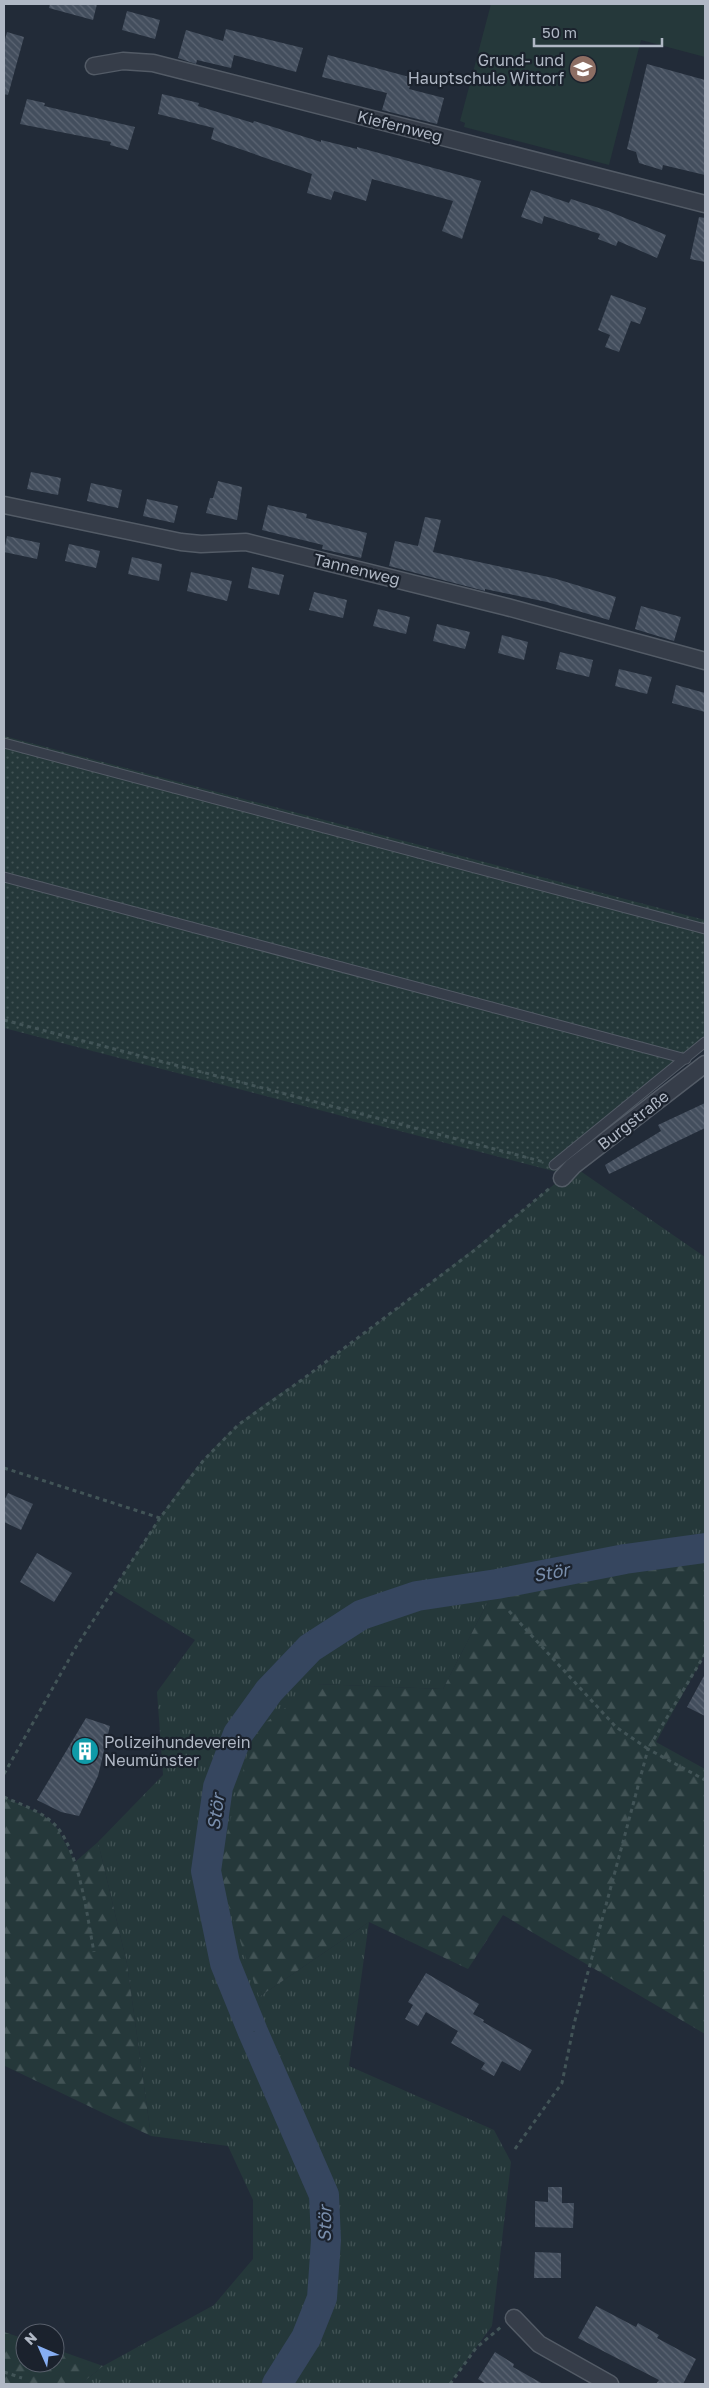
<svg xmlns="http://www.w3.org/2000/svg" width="709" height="2388" viewBox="0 0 709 2388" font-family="'Golos Text',sans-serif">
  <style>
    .grass { fill: url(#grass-tufts) }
    .forest { fill: url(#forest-firs) }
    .garden { fill: url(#garden-dots) }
    .pitch { fill: #25383a }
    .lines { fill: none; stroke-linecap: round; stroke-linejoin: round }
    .river { stroke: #36465f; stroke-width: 30 }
    .building { fill: url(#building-back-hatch) }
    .lane-casing { stroke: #535b66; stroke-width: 11 }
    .street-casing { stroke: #535b66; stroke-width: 19 }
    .path { stroke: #425457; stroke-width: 3; stroke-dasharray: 4 4; stroke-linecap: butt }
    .lane { stroke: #363d49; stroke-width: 9 }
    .street { stroke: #363d49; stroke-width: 16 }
    .labels { text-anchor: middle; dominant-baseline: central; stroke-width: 4.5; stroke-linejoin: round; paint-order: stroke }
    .poi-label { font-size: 16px; fill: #b0b8c5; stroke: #1b222d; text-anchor: end }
    .street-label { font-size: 16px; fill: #b0b8c5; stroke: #1b222d }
    .water-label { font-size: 18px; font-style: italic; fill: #798eac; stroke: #1b222d }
  </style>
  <defs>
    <pattern id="grass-tufts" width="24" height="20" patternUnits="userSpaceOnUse" patternTransform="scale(1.25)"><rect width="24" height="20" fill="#25383a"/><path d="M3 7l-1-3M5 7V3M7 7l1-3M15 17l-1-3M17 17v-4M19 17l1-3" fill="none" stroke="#425355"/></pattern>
    <pattern id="forest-firs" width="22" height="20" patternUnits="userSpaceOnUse" patternTransform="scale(1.25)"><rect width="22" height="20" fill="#25383a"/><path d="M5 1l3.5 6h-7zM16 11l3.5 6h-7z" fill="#425355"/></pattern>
    <pattern id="garden-dots" width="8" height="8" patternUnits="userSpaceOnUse" patternTransform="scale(1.25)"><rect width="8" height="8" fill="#25383a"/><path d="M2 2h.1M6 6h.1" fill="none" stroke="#425355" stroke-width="1.8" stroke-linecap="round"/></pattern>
    <pattern id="building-back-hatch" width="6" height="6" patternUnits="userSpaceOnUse" patternTransform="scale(1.25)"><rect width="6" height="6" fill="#434e5d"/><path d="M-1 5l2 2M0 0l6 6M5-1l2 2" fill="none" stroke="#5c6573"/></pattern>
  </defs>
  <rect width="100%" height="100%" fill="#222b38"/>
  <path class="grass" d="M 573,1166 L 705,1257 L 705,1548 L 625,1559 L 497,1584 L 443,1689 L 317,1684 L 259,1997 L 369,1922 L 349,2066 L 494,2130 L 511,2162 L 492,2326 L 449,2384 L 81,2384 L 103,2366 L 214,2305 L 253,2259 L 253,2200 L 228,2146 L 151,2136 L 127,1964 L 98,1842 L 163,1775 L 157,1692 L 195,1640 L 113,1590 C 148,1536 188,1467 238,1425 C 264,1402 296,1385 324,1364 C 405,1303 484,1242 562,1178 Z"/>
  <g class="forest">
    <path d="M 705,1549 L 705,1654 L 656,1742 L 705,1769 L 705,2034 L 503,1915 L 468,1969 L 369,1922 L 259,1997 L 217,1872 L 253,1732 L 317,1684 L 443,1689 L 497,1584 Z"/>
    <path d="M 4,1797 L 43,1815 L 57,1828 L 75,1862 L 98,1842 L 127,1964 L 151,2136 L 5,2066 L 4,2068 Z"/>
    <path d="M 4,2332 L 25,2339 L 25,2363 L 55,2363 L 55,2349 L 103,2366 L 81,2384 L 4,2384 Z"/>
  </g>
  <path class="garden" d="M 4,736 L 705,920 L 705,1047 L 557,1172 L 4,1028 Z"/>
  <path class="pitch" d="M 491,4 L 705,4 L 705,57 L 641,40 L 609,165 L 464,127 L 465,123 L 460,121 Z"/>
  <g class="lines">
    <path class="river" d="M 277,2384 L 306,2338 L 322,2298 L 326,2240 L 324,2195 L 253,2032 L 225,1963 L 206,1871 L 218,1787 L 238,1734 L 269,1691 L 310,1648 L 361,1615 L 417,1596 L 497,1584 L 625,1559 L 705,1548"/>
  </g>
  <g class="building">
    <path d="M 50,4 L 97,4 L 93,20 L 49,8 Z"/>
    <path d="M 127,11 L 160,20 L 155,39 L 122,30 Z"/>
    <path d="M 226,29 L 303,48 L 296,72 L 234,55 L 231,68 L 197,60 L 196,64 L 178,58 L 186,30 L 223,41 Z"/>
    <path d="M 7,32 L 24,37 L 8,95 L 4,94 L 4,43 Z"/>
    <path d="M 328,55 L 413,78 L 409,89 L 444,98 L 437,124 L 382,110 L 387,93 L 322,77 Z"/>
    <path d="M 647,64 L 705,80 L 705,175 L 663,165 L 662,170 L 639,163 L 636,152 L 627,149 Z"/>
    <path d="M 162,94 L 199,103 L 198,106 L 253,123 L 254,121 L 321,142 L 321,140 L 357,149 L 357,147 L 481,181 L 462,239 L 442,231 L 453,201 L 372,179 L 366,201 L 334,191 L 331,200 L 307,193 L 312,174 L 211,139 L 214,128 L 158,114 Z"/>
    <path d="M 27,99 L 45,103 L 44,106 L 135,127 L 128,150 L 110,145 L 111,142 L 20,124 Z"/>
    <path d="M 531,190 L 569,203 L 571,199 L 608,211 L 666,235 L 657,258 L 618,241 L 616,246 L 598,239 L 600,234 L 544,216 L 542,224 L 521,217 Z"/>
    <path d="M 699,217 L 705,218 L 705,262 L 690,259 Z"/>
    <path d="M 611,295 L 646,308 L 640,324 L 631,321 L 619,352 L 605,347 L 610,335 L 598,330 Z"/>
    <path d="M 31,472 L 61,478 L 58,495 L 27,489 Z"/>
    <path d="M 218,481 L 242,487 L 237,520 L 206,513 L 210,498 L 213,498 Z"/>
    <path d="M 91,483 L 122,490 L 118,508 L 87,501 Z"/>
    <path d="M 147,499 L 178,506 L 174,523 L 143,516 Z"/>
    <path d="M 268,505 L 307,514 L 306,518 L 367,533 L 361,558 L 322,549 L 323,545 L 262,530 Z"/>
    <path d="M 425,517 L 441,520 L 433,552 L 553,578 L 616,597 L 609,620 L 547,602 L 485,589 L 485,591 L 389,566 L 395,541 L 418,546 Z"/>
    <path d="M 7,536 L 40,543 L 37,559 L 4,552 Z"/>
    <path d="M 69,544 L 100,551 L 96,568 L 65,561 Z"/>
    <path d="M 132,557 L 162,564 L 159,581 L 128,574 Z"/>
    <path d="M 252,567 L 284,575 L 279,595 L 248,588 Z"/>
    <path d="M 191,572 L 232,581 L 227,601 L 187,591 Z"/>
    <path d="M 314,592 L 347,600 L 343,618 L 309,610 Z"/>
    <path d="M 641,606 L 681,617 L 674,641 L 635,629 Z"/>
    <path d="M 378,609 L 410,617 L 406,634 L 373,626 Z"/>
    <path d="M 437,624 L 470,632 L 465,649 L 433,641 Z"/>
    <path d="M 502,635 L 528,642 L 524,660 L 498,653 Z"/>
    <path d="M 560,652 L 593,660 L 589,677 L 556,669 Z"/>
    <path d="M 619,669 L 652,677 L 647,694 L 615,686 Z"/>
    <path d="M 676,685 L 705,693 L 705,712 L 672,703 Z"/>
    <path d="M 705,1103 L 705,1128 L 609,1174 L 605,1165 L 661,1131 L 658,1125 Z"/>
    <path d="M 8,1493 L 33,1504 L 21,1530 L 4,1522 L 4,1501 Z"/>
    <path d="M 37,1553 L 72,1573 L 54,1602 L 20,1582 Z"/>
    <path d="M 705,1674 L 705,1716 L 687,1707 Z"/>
    <path d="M 86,1718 L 110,1726 L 98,1776 L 79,1816 L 61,1812 L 37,1800 Z"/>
    <path d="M 426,1973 L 479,2004 L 473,2014 L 484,2020 L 483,2022 L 532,2050 L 520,2071 L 502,2061 L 494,2076 L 481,2069 L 485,2063 L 451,2043 L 458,2031 L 426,2012 L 418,2026 L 405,2019 L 413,2005 L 408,2002 Z"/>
    <path d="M 548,2187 L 562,2187 L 562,2203 L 574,2203 L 573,2228 L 535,2227 L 535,2201 L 548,2202 Z"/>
    <path d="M 535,2252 L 561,2253 L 561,2278 L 534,2278 Z"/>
    <path d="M 596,2306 L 636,2327 L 638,2323 L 659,2335 L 657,2338 L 696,2359 L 683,2384 L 656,2384 L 659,2380 L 578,2338 Z"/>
    <path d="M 495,2352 L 514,2364 L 513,2367 L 543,2384 L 486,2384 L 478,2379 Z"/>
  </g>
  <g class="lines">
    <g class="lane-casing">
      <g id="lane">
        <path d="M 4,743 L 705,929"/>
        <path d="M 4,877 L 686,1059"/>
        <path d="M 554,1165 L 705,1042"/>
      </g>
    </g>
    <g class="street-casing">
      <g id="street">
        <path d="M 94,66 L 123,61 L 153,63 L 705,204"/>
        <path d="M 4,505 L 181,542 L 201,544 L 246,542 L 507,607 L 705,661"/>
        <path d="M 562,1178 L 573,1166 L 705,1064"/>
        <path d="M 514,2318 L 539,2344 L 610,2384"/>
      </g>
    </g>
    <g class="path">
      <path d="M 4,1020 L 544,1162"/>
      <path d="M 4,1468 L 160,1518"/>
      <path d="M 509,1611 L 616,1727 L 648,1749 L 705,1654"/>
      <path d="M 4,1774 L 76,1647 L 160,1518 L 203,1461 L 238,1425 L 303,1379 L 476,1249 L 550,1188"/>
      <path d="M 4,1797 C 22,1805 44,1812 57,1827 C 80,1855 87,1916 94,1952"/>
      <path d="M 515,2149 L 562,2083 L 574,2024 L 648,1749 L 705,1780"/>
      <path d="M 4,2372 L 22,2378"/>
      <path d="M 450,2384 L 476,2348 L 501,2327"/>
    </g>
    <use href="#lane" class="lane"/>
    <use href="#street" class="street"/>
  </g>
  <defs>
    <g id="school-disc" transform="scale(1.4375)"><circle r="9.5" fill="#8d6e63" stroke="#1b222d"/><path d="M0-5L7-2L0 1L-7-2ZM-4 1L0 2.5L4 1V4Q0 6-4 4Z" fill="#fff"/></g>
    <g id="building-disc" transform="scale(1.4375)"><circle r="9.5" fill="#0f9aa8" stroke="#1b222d"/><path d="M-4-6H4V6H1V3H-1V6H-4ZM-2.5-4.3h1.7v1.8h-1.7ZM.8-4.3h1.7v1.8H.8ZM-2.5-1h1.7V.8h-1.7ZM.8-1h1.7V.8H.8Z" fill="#fff"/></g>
  </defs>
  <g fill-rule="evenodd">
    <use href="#school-disc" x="583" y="69"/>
    <use href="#building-disc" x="85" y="1751"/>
  </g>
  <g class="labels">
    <g class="poi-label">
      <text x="564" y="60">Grund- und<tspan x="564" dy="18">Hauptschule Wittorf</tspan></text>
      <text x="104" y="1742" text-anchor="start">Polizeihundeverein<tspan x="104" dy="18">Neumünster</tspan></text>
    </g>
    <g class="street-label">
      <text transform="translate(400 126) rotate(14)">Kiefernweg</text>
      <text transform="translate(357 569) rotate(14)">Tannenweg</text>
      <text transform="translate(633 1120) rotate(-38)">Burgstraße</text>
    </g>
    <g class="water-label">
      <text transform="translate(551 1572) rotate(-10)">Stör</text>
      <text transform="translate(215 1812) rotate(-82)">Stör</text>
      <text transform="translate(324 2224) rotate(-89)">Stör</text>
    </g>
  </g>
  <rect width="709" height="2388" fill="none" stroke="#b0b8c5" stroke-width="10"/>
  <g transform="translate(40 2348) rotate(315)"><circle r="24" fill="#1b222d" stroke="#575e6a"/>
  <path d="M0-4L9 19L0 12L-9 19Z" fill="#87aff3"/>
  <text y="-8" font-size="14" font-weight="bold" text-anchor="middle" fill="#b0b8c5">N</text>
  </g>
  <path d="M534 38v8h128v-8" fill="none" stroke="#b0b8c5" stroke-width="2.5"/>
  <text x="542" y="38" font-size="15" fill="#b0b8c5" stroke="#1b222d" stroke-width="4" paint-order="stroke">50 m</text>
</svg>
